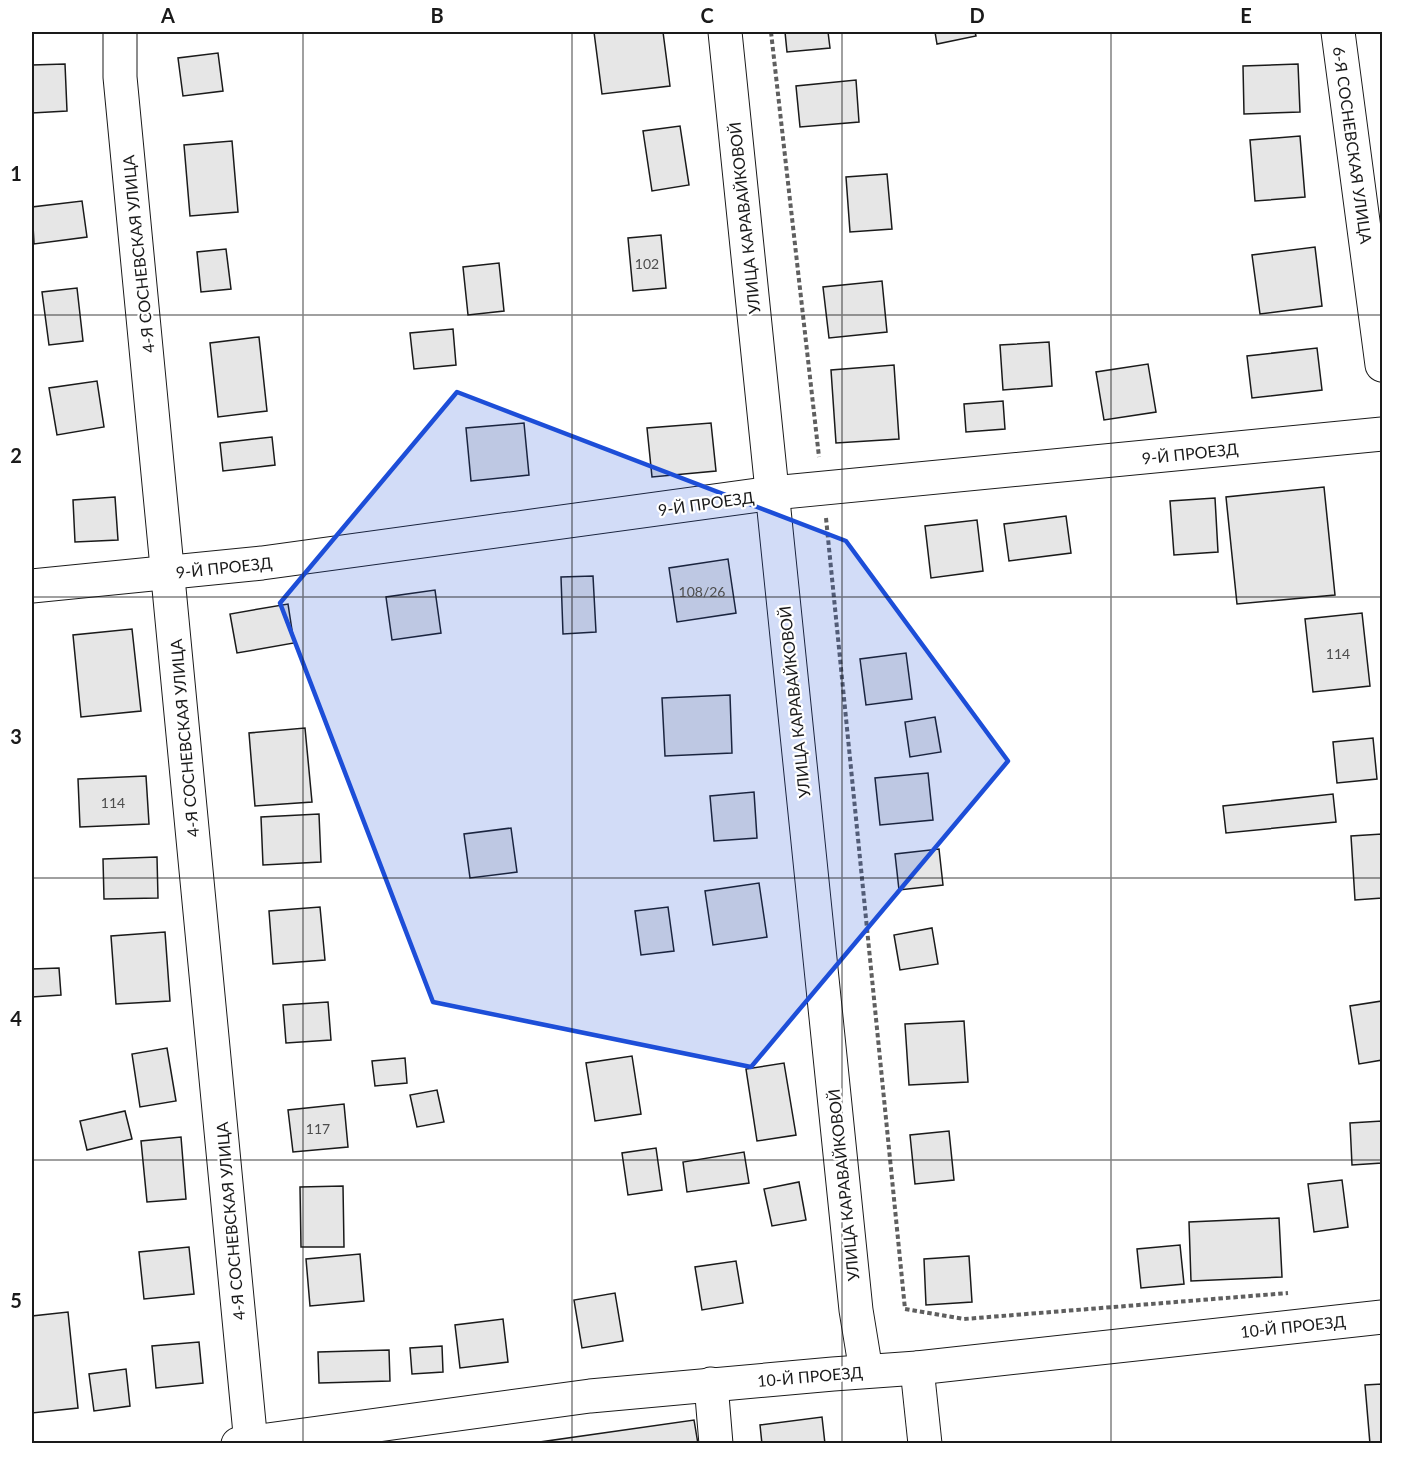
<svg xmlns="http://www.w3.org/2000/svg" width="1414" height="1475" viewBox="0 0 1414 1475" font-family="Lato,sans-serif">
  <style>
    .building { fill: #e6e6e6; stroke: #1a1a1a; stroke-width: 1.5 }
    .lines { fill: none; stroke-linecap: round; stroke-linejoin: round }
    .minor-casing { stroke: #1a1a1a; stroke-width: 35 }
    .major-casing { stroke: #1a1a1a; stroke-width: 35 }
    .path { stroke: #5f5f5f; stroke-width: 4; stroke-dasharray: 4.5 3; stroke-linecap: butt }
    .minor { stroke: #fff; stroke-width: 33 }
    .major { stroke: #fff; stroke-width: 33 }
    .marked { fill: #1d4ed8; fill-opacity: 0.2; stroke: #1d4ed8; stroke-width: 4.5; stroke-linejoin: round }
    .grid { fill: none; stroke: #1a1a1a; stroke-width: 1.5; stroke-opacity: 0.55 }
    .labels { text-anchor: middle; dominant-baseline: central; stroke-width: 4.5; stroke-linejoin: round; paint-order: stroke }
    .number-label { font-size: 14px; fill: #4d4d4d }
    .street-label { font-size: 16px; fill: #1a1a1a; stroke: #fff }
    .neatline { fill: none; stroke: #1a1a1a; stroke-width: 2 }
    .grid-label { font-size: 20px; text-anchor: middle; font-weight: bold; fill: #1a1a1a }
  </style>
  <rect width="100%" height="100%" fill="#fff"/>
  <g class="building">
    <path d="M 594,32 L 663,32 L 670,86 L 602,94 Z"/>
    <path d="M 785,32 L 828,32 L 830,48 L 787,52 Z"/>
    <path d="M 935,32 L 975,32 L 976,36 L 937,44 Z"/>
    <path d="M 218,53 L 223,91 L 183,96 L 178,58 Z"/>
    <path d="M 65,64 L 67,111 L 32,113 L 32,65 Z"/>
    <path d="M 1298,64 L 1300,112 L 1244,114 L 1243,66 Z"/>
    <path d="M 856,80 L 859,122 L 800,127 L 796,86 Z"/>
    <path d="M 680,126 L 689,185 L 652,191 L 643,131 Z"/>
    <path d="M 1300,136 L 1305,197 L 1255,201 L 1250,140 Z"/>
    <path d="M 232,141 L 238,212 L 190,216 L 184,145 Z"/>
    <path d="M 887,174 L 892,229 L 850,232 L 846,177 Z"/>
    <path d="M 82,201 L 87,237 L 34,244 L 32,207 Z"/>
    <path d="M 661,235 L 666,288 L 633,291 L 628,238 Z"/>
    <path d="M 1315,247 L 1322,306 L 1260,314 L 1252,255 Z"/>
    <path d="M 226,249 L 231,289 L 201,292 L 197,252 Z"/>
    <path d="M 499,263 L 504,311 L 468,315 L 463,267 Z"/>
    <path d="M 882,281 L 887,332 L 829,338 L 823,287 Z"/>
    <path d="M 77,288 L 83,341 L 49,345 L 42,292 Z"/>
    <path d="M 453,329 L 456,365 L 414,369 L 410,333 Z"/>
    <path d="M 259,337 L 267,411 L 218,417 L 210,343 Z"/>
    <path d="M 1049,342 L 1052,386 L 1003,390 L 1000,345 Z"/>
    <path d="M 1317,348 L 1322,390 L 1252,398 L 1247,356 Z"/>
    <path d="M 1148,364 L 1156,412 L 1104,420 L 1096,372 Z"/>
    <path d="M 894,365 L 899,439 L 836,443 L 831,370 Z"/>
    <path d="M 97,381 L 104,427 L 57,435 L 49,388 Z"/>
    <path d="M 1003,401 L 1005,429 L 966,432 L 964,404 Z"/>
    <path d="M 524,423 L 529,475 L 471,481 L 466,428 Z"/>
    <path d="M 711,423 L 716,471 L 652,477 L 647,428 Z"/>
    <path d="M 272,437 L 275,465 L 223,471 L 220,443 Z"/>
    <path d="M 1324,487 L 1335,595 L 1237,604 L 1226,497 Z"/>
    <path d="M 115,497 L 118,540 L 75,542 L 73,500 Z"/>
    <path d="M 1215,498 L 1218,552 L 1174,555 L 1170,501 Z"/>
    <path d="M 1066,516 L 1071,553 L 1009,561 L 1004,524 Z"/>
    <path d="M 977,520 L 983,571 L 931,578 L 925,526 Z"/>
    <path d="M 728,559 L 736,613 L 677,622 L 669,568 Z"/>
    <path d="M 593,576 L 596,632 L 563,634 L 561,577 Z"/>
    <path d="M 435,590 L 441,633 L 392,640 L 386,597 Z"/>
    <path d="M 288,604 L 294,643 L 237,653 L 230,614 Z"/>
    <path d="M 1362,613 L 1370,686 L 1313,692 L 1305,619 Z"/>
    <path d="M 132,629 L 141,711 L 81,717 L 73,635 Z"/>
    <path d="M 906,653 L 912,699 L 866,705 L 860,659 Z"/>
    <path d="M 730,695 L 732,753 L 665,756 L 662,698 Z"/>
    <path d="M 935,717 L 941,752 L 910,757 L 905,722 Z"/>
    <path d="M 305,728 L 312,802 L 255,806 L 249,733 Z"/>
    <path d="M 1373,738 L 1377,779 L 1337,783 L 1333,742 Z"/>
    <path d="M 928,773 L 933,820 L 880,825 L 875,778 Z"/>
    <path d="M 146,776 L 149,824 L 80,827 L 78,779 Z"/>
    <path d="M 754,792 L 757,838 L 714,841 L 710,796 Z"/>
    <path d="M 1333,794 L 1336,822 L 1226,833 L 1223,806 Z"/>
    <path d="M 319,814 L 321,862 L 263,865 L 261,817 Z"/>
    <path d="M 511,828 L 517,872 L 470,878 L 464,834 Z"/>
    <path d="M 1382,834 L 1382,898 L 1355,900 L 1351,836 Z"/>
    <path d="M 939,849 L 943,885 L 899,890 L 895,854 Z"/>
    <path d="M 157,857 L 158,898 L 104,899 L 103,859 Z"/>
    <path d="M 759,883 L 767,937 L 713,945 L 705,891 Z"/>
    <path d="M 320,907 L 325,960 L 273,964 L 269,911 Z"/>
    <path d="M 668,907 L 674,951 L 641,955 L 635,911 Z"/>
    <path d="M 932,928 L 938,964 L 900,970 L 894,935 Z"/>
    <path d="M 165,932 L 170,1001 L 116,1004 L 111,936 Z"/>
    <path d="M 59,968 L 61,995 L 32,997 L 32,969 Z"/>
    <path d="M 1382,1001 L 1382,1060 L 1359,1064 L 1350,1006 Z"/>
    <path d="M 328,1002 L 331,1040 L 286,1043 L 283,1005 Z"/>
    <path d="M 964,1021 L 968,1082 L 909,1085 L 905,1024 Z"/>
    <path d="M 167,1048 L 176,1101 L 140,1107 L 132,1054 Z"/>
    <path d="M 632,1056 L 641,1114 L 595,1121 L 586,1063 Z"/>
    <path d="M 405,1058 L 407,1083 L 375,1086 L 372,1061 Z"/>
    <path d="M 784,1063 L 796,1135 L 757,1141 L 746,1069 Z"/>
    <path d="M 437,1090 L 444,1122 L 417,1127 L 410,1095 Z"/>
    <path d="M 344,1104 L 348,1147 L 293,1152 L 288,1110 Z"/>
    <path d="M 125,1111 L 132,1139 L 87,1150 L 80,1121 Z"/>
    <path d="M 1382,1121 L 1382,1163 L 1352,1165 L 1350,1123 Z"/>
    <path d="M 949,1131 L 954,1180 L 915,1184 L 910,1135 Z"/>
    <path d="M 181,1137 L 186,1199 L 147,1202 L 141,1141 Z"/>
    <path d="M 656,1148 L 662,1190 L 628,1195 L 622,1153 Z"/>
    <path d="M 744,1152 L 749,1183 L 687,1192 L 683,1162 Z"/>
    <path d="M 1342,1180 L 1348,1227 L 1314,1232 L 1308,1184 Z"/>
    <path d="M 799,1182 L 806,1220 L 772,1226 L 764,1189 Z"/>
    <path d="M 343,1186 L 344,1247 L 301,1247 L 300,1187 Z"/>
    <path d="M 1279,1218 L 1282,1277 L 1191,1281 L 1189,1222 Z"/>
    <path d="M 1180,1245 L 1184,1284 L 1141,1288 L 1137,1249 Z"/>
    <path d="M 189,1247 L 194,1294 L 144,1299 L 139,1252 Z"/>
    <path d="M 360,1254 L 364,1301 L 310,1306 L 306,1259 Z"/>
    <path d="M 969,1256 L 972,1302 L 926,1305 L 924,1259 Z"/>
    <path d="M 736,1261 L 743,1303 L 702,1310 L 695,1267 Z"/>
    <path d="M 615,1293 L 623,1341 L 582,1348 L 574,1300 Z"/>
    <path d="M 68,1312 L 78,1408 L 32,1413 L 32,1316 Z"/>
    <path d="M 503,1319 L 508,1362 L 460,1368 L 455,1325 Z"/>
    <path d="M 199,1342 L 203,1383 L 156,1388 L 152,1346 Z"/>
    <path d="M 442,1346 L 443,1372 L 412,1374 L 410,1348 Z"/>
    <path d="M 389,1350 L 390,1381 L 319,1383 L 318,1352 Z"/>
    <path d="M 126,1369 L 130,1406 L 94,1411 L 89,1374 Z"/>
    <path d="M 1382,1384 L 1382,1444 L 1370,1444 L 1365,1385 Z"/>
    <path d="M 822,1417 L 825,1444 L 762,1444 L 760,1425 Z"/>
    <path d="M 694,1420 L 698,1444 L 540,1444 L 540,1442 Z"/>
  </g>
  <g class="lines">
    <g class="minor-casing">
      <g id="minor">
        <path d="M 120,32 L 120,77 L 251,1444"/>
        <path d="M 725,32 L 856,1310 L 866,1371"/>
        <path d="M 1338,32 L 1382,365"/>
        <path d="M 32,586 L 262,563 L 773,493 L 1382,434"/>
        <path d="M 711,1384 L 716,1444"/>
      </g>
    </g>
    <g class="major-casing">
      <g id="major">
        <path d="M 917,1368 L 925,1444"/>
        <path d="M 238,1444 L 590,1396 L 833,1374 L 917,1368 L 1382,1317"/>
      </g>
    </g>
    <g class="path">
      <path d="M 771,32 L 819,457"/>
      <path d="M 826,518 L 905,1309 L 964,1319 L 1288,1293"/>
    </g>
    <use href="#minor" class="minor"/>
    <use href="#major" class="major"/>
  </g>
  <path class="marked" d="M 457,392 L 846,541 L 1008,761 L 751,1067 L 433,1002 L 280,603 Z"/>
  <path class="grid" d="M 303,32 L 303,1444M 572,32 L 572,1444M 842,32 L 842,1444M 1111,32 L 1111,1444M 32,315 L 1382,315M 32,597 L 1382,597M 32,878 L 1382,878M 32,1160 L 1382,1160"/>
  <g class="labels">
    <g class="number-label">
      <text x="647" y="263">102</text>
      <text x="702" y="591">108/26</text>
      <text x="1338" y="653">114</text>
      <text x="113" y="802">114</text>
      <text x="318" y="1128">117</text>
    </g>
    <g class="street-label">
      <text transform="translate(1353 145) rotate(82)">6-Я СОСНЕВСКАЯ УЛИЦА</text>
      <text transform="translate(744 218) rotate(-96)">УЛИЦА КАРАВАЙКОВОЙ</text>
      <text transform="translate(138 254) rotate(-96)">4-Я СОСНЕВСКАЯ УЛИЦА</text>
      <text transform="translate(1190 453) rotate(-6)">9-Й ПРОЕЗД</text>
      <text transform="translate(706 503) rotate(-8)">9-Й ПРОЕЗД</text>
      <text transform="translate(224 567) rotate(-6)">9-Й ПРОЕЗД</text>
      <text transform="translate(794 702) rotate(-96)">УЛИЦА КАРАВАЙКОВОЙ</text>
      <text transform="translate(184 738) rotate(-95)">4-Я СОСНЕВСКАЯ УЛИЦА</text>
      <text transform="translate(843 1185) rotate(-96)">УЛИЦА КАРАВАЙКОВОЙ</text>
      <text transform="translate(230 1221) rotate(-95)">4-Я СОСНЕВСКАЯ УЛИЦА</text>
      <text transform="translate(1293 1326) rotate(-6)">10-Й ПРОЕЗД</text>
      <text transform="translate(810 1376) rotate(-5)">10-Й ПРОЕЗД</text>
    </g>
  </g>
  <rect width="1414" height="1475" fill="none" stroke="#ffffff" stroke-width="66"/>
  <rect x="33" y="33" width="1348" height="1409" class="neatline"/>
  <g class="grid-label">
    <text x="168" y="23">A</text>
    <text x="437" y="23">B</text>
    <text x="707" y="23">C</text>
    <text x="977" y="23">D</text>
    <text x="1246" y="23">E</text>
    <text x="16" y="181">1</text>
    <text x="16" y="463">2</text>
    <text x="16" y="744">3</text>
    <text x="16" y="1026">4</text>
    <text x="16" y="1308">5</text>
  </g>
</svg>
